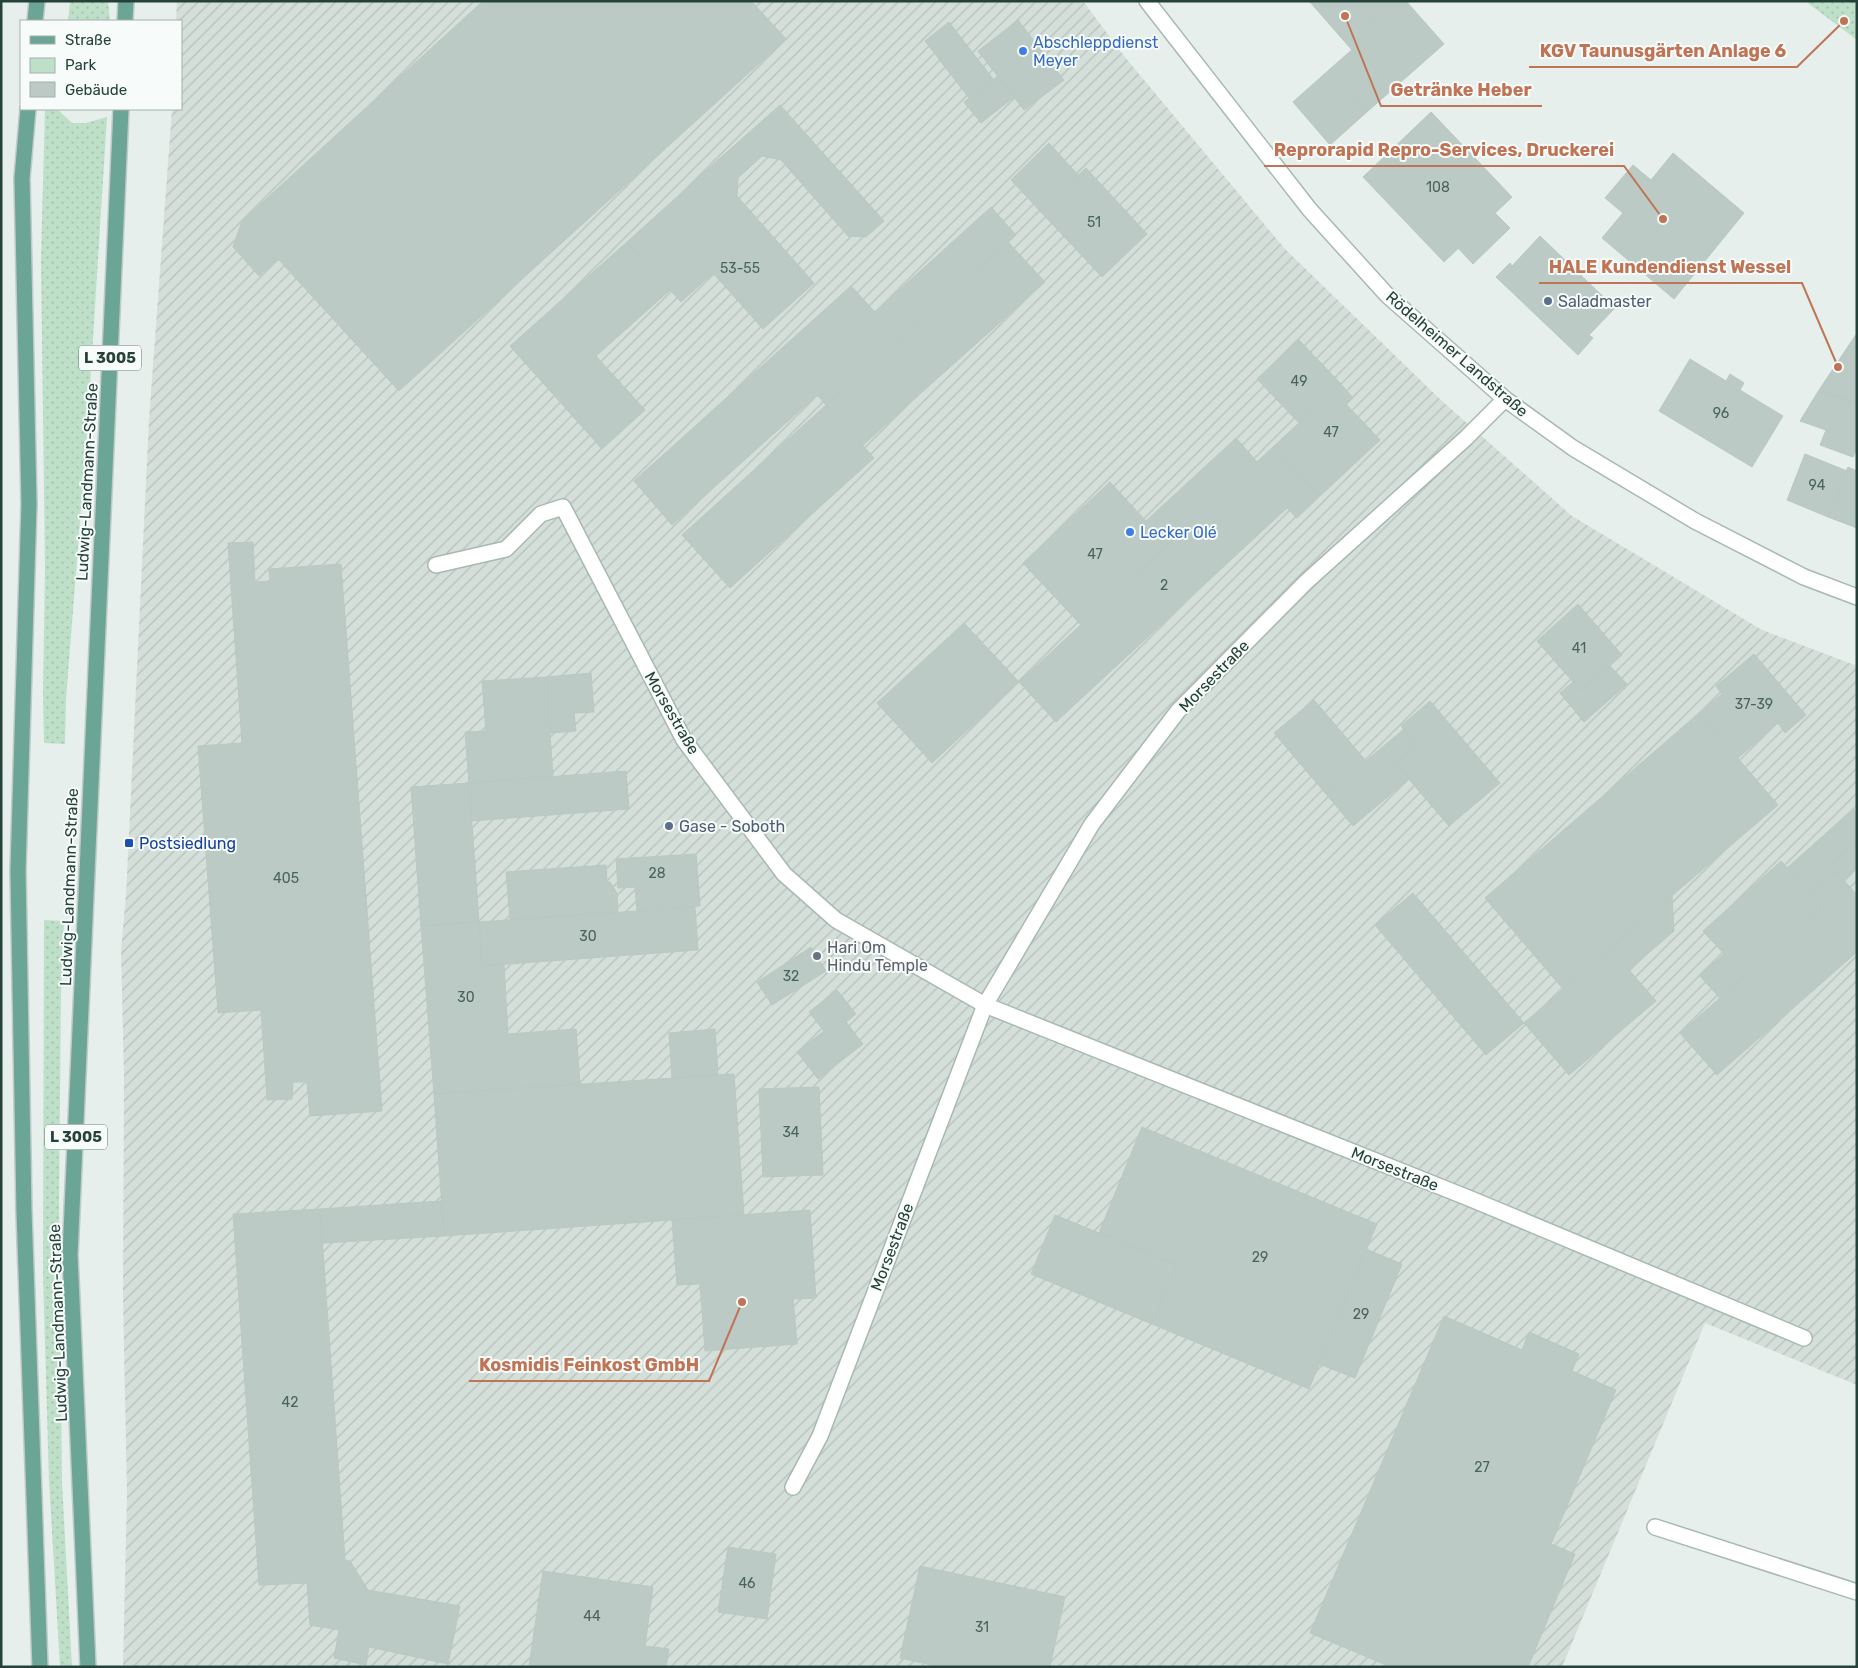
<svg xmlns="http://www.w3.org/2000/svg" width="1858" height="1668" viewBox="0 0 1858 1668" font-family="Rubik,sans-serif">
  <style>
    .industrial { fill: url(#industrial-furrows) }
    .green { fill: url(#green-dots) }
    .building { fill: #bbcac4; stroke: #b8c9c2 }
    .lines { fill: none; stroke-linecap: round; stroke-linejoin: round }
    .minor-casing { stroke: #a8b8b2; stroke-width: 18 }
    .primary-casing { stroke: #c2cac8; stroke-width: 18 }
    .minor { stroke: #fff; stroke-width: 15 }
    .primary { stroke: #6aa596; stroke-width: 15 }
    .shop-dot { fill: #3f7fe0; stroke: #f7fbf9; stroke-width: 2 }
    .service-dot { fill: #5c6f8a; stroke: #f7fbf9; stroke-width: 2 }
    .transit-dot { fill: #1a4fb4; stroke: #f7fbf9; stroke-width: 2 }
    .worship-dot { fill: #6b7280; stroke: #f7fbf9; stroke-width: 2 }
    .labels { text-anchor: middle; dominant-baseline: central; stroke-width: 4; stroke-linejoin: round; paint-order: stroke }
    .number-label { font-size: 14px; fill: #4a645c }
    .shield { fill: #f7fbf9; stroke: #637a73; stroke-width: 1 }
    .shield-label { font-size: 15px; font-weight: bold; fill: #24423a }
    .shop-label { font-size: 16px; fill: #366cbe; stroke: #f7fbf9; text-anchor: start }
    .service-label { font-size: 16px; fill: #4e5e75; stroke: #f7fbf9; text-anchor: start }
    .street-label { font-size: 16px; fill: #24423a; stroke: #f7fbf9 }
    .transit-label { font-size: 16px; fill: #164399; stroke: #f7fbf9; text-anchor: start }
    .worship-label { font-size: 16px; fill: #5b616d; stroke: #f7fbf9; text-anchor: start }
    .leader { fill: none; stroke: #c07456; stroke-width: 2 }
    .callout-dot { fill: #c07456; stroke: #f7fbf9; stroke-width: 2 }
    .callout-label { font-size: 18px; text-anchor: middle; font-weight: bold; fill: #c07456; stroke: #f7fbf9; stroke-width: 4; stroke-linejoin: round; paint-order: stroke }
  </style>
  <defs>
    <pattern id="industrial-furrows" width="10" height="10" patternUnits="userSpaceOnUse" patternTransform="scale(1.25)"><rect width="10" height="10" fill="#d4dfda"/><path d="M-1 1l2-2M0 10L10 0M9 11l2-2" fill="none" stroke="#b6c1bc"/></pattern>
    <pattern id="green-dots" width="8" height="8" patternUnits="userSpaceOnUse" patternTransform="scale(1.25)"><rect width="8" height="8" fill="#bfe0c8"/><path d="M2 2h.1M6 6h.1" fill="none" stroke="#a4c1ad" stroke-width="1.8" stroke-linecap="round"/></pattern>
  </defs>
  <rect width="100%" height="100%" fill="#e6efeb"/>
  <path class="industrial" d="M 177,1 L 1083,1 L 1124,56 L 1285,249 L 1442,401 L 1572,516 L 1762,630 L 1857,666 L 1857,1385 L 1705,1323 L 1562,1667 L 123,1667 L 127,1494 L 123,1297 L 124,1077 L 121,950 L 126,895 L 149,420 L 172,109 L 181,109 L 181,21 L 176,21 Z"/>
  <g class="green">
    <path d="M 70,1 L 108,1 L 110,21 L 68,21 Z"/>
    <path d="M 1805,1 L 1857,1 L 1857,40 Z"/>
    <path d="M 45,109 L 57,109 L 72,123 L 86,123 L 107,117 L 87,433 L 66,699 L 65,744 L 44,743 L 43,694 L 45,568 L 41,260 Z"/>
    <path d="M 44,920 L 64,921 L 61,993 L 59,1203 L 62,1482 L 72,1667 L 60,1667 L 49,1480 L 43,1276 Z"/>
  </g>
  <g class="building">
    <path d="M 483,1 L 751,1 L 786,39 L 399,391 L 278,259 L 259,276 L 233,247 L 242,221 Z"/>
    <path d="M 1311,1 L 1357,1 L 1379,26 L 1352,50 L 1310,2 Z"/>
    <path d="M 1357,1 L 1406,1 L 1444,44 L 1368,111 L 1330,69 L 1379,26 Z"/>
    <path d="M 1018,20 L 1064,80 L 1024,110 L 978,51 Z"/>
    <path d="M 949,22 L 993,79 L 969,98 L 925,41 Z"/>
    <path d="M 1330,69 L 1368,111 L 1330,145 L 1293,102 Z"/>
    <path d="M 998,76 L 1014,97 L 981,123 L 964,102 Z"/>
    <path d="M 780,105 L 884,221 L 866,237 L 848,236 L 781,160 L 762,156 L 738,178 L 719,159 Z"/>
    <path d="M 1431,112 L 1512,197 L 1444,262 L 1363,177 Z"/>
    <path d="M 1049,143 L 1078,175 L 1040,211 L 1011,180 Z"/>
    <path d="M 1673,153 L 1744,213 L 1674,299 L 1602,238 L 1623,213 L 1605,198 L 1633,165 L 1651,180 Z"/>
    <path d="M 719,159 L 738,178 L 737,196 L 814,283 L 763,329 L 713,273 L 681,302 L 627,242 Z"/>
    <path d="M 1086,168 L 1147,234 L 1102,277 L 1040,211 Z"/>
    <path d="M 991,207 L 1016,235 L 826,405 L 817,395 L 672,525 L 634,481 L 851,286 L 875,312 Z"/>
    <path d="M 1495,213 L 1510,228 L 1473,264 L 1458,248 Z"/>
    <path d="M 1540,236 L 1615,308 L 1589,335 L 1593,338 L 1578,355 L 1496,277 L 1510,263 L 1512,266 Z"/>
    <path d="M 627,242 L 670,290 L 596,356 L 645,410 L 602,449 L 510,346 Z"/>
    <path d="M 1008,242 L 1045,282 L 862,446 L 826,405 Z"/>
    <path d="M 1857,333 L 1857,404 L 1819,390 Z"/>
    <path d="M 1299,340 L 1341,384 L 1299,423 L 1257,379 Z"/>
    <path d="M 1690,359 L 1726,381 L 1730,374 L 1744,383 L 1740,390 L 1783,416 L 1752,467 L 1659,411 Z"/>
    <path d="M 1341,384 L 1353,398 L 1346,404 L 1380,440 L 1320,496 L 1273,447 Z"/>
    <path d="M 1819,390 L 1857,404 L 1857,448 L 1853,457 L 1820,445 L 1826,430 L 1800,421 Z"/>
    <path d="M 826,405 L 874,458 L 730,588 L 682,535 Z"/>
    <path d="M 1236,438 L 1257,462 L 1168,545 L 1146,521 Z"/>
    <path d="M 1273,447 L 1320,496 L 1297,518 L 1287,508 L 1056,722 L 1019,682 Z"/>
    <path d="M 1805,454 L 1847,471 L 1828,517 L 1787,500 Z"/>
    <path d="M 1848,467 L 1857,471 L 1857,528 L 1828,517 Z"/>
    <path d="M 1110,482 L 1168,545 L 1081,625 L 1023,563 Z"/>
    <path d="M 253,542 L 255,582 L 270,581 L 269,569 L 341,564 L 382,1111 L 310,1116 L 307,1082 L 293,1082 L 292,1099 L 267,1100 L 261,1010 L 218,1013 L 198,746 L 242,743 L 228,543 Z"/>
    <path d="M 1578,604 L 1622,655 L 1581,691 L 1537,641 Z"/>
    <path d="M 964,623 L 1019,682 L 932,763 L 877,703 Z"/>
    <path d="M 1754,654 L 1806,715 L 1785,733 L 1778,723 L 1738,758 L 1699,713 L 1722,694 L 1716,686 Z"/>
    <path d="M 1610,666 L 1627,684 L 1584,722 L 1560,693 L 1573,682 L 1581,691 Z"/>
    <path d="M 591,673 L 594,712 L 574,713 L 576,731 L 550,733 L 546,677 Z"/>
    <path d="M 546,677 L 553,776 L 469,783 L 465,732 L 486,731 L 482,681 Z"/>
    <path d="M 1314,700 L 1366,761 L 1326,794 L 1274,733 Z"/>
    <path d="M 1430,701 L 1500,783 L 1449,826 L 1395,763 L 1417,745 L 1401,726 Z"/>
    <path d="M 1699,713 L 1778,805 L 1563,989 L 1485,898 Z"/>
    <path d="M 1404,729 L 1417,745 L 1395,763 L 1409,779 L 1353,826 L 1326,794 Z"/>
    <path d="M 626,771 L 629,809 L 471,821 L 469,783 Z"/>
    <path d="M 469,783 L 479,922 L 421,926 L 411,787 Z"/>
    <path d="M 1853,809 L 1857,813 L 1857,841 L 1830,865 L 1836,872 L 1811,894 L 1787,868 Z"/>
    <path d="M 1857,841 L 1857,868 L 1843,880 L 1830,865 Z"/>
    <path d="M 696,854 L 700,906 L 637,910 L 635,887 L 618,888 L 616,859 Z"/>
    <path d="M 1781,861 L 1822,908 L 1720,998 L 1699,975 L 1724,954 L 1703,931 Z"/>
    <path d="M 606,865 L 607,882 L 610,882 L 617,893 L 618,912 L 510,920 L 506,872 Z"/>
    <path d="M 1836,872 L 1848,885 L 1822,908 L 1811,894 Z"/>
    <path d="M 1848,885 L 1857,895 L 1857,952 L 1717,1075 L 1680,1033 Z"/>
    <path d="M 1413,893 L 1524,1023 L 1486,1055 L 1375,925 Z"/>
    <path d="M 1672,896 L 1674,931 L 1629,970 L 1656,1001 L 1569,1075 L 1524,1023 Z"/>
    <path d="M 695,907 L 698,950 L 482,966 L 479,922 Z"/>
    <path d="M 479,922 L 482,966 L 504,964 L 508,1034 L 576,1029 L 580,1084 L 434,1094 L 421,926 Z"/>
    <path d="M 811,947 L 826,971 L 772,1005 L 757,982 Z"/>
    <path d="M 837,990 L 856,1014 L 846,1022 L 863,1044 L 818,1079 L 797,1052 L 824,1031 L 809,1012 Z"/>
    <path d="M 715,1029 L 718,1075 L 672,1078 L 669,1033 Z"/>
    <path d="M 734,1074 L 744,1215 L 444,1236 L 434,1094 Z"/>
    <path d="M 819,1087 L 823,1175 L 763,1177 L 759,1089 Z"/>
    <path d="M 1142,1127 L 1377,1224 L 1309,1389 L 1152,1324 L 1177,1265 L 1099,1233 Z"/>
    <path d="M 441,1201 L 444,1236 L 323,1243 L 320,1209 Z"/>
    <path d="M 320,1209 L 345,1560 L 350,1561 L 368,1590 L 460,1606 L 448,1664 L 369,1647 L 366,1665 L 334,1658 L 339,1630 L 310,1625 L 307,1583 L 259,1585 L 233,1214 Z"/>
    <path d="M 810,1210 L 816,1298 L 793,1299 L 797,1344 L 705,1351 L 700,1284 L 677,1285 L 672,1220 Z"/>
    <path d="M 1055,1215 L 1177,1265 L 1152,1324 L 1031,1274 Z"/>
    <path d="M 1366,1249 L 1402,1264 L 1355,1378 L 1319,1364 Z"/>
    <path d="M 1444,1316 L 1522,1350 L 1529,1332 L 1579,1354 L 1572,1371 L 1616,1390 L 1551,1544 L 1575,1554 L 1528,1667 L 1391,1667 L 1310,1633 Z"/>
    <path d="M 728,1547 L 776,1554 L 767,1619 L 718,1612 Z"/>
    <path d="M 920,1566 L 1065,1597 L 1050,1667 L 940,1667 L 900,1658 Z"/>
    <path d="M 543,1571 L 653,1587 L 645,1646 L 669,1649 L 666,1667 L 529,1667 Z"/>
  </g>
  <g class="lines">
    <g class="minor-casing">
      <g id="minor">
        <path d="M 1147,1 L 1310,210 L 1387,295 L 1505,399 L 1573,448 L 1695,521 L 1804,577 L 1857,597"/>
        <path d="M 436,565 L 506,549 L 541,514 L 563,507 L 684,740 L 784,874 L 836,920 L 985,1005 L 1471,1199 L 1804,1338"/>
        <path d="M 793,1487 L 820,1436 L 985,1005 L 1092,824 L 1178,711 L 1306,582 L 1466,438 L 1505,399"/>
        <path d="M 1655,1527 L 1857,1592"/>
      </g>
    </g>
    <g class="primary-casing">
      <g id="primary">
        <path d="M 35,21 L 37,1"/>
        <path d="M 125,21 L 126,1"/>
        <path d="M 28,109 L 22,178 L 29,504 L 18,870 L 24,1212 L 40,1667"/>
        <path d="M 88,1667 L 70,1255 L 121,109"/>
      </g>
    </g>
    <use href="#minor" class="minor"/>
    <use href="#primary" class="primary"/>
  </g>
  <g class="shop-dot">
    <circle cx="1023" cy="51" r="5"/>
    <circle cx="1130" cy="532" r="5"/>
  </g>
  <g class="service-dot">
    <circle cx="1548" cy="301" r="5"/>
    <circle cx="669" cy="826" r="5"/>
  </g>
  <rect class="transit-dot" x="124" y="838" width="10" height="10" rx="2.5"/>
  <circle class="worship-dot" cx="817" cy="956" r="5"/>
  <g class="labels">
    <g class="number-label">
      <text x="1438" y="187">108</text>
      <text x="1094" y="222">51</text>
      <text x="740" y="268">53-55</text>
      <text x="1299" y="381">49</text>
      <text x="1721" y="413">96</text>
      <text x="1331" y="432">47</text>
      <text x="1817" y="485">94</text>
      <text x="1095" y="554">47</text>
      <text x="1164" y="585">2</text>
      <text x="1579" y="648">41</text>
      <text x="1754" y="704">37-39</text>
      <text x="657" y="873">28</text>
      <text x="286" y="878">405</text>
      <text x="588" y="936">30</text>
      <text x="791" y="976">32</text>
      <text x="466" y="997">30</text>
      <text x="791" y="1132">34</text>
      <text x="1260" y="1257">29</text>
      <text x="1361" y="1314">29</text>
      <text x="290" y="1402">42</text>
      <text x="1482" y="1467">27</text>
      <text x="747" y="1583">46</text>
      <text x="592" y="1616">44</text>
      <text x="982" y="1627">31</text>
    </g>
    <g class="shield">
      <rect x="79" y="345.5" width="62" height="25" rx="4"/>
      <rect x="45" y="1124.5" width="62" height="25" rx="4"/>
    </g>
    <g class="shield-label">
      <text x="110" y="358">L 3005</text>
      <text x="76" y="1137">L 3005</text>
    </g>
    <g class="shop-label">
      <text x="1033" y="42">Abschleppdienst<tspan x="1033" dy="18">Meyer</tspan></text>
      <text x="1140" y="532">Lecker Olé</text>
    </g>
    <g class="service-label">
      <text x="1558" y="301">Saladmaster</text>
      <text x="679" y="826">Gase - Soboth</text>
    </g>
    <g class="street-label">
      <text transform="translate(1457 354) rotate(41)">Rödelheimer Landstraße</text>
      <text transform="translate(87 482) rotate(-87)">Ludwig-Landmann-Straße</text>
      <text transform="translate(1214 676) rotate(-46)">Morsestraße</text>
      <text transform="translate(672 713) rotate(60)">Morsestraße</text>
      <text transform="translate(69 887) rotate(-88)">Ludwig-Landmann-Straße</text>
      <text transform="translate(1395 1169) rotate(22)">Morsestraße</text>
      <text transform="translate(892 1247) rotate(-69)">Morsestraße</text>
      <text transform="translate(58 1323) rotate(-92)">Ludwig-Landmann-Straße</text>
    </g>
    <g class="transit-label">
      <text x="139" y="843">Postsiedlung</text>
    </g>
    <g class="worship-label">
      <text x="827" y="947">Hari Om<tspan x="827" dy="18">Hindu Temple</tspan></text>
    </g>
  </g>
  <path class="leader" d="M1844 21L1797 67H1529M1345 16L1381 106H1542M1663 219L1624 166H1264M1838 367L1802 283H1539M742 1302L709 1381H469"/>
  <g class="callout-dot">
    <circle cx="1844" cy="21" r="5"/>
    <circle cx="1345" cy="16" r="5"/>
    <circle cx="1663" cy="219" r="5"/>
    <circle cx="1838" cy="367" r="5"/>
    <circle cx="742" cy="1302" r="5"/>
  </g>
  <g class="callout-label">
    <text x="1663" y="57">KGV Taunusgärten Anlage 6</text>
    <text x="1461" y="96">Getränke Heber</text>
    <text x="1444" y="156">Reprorapid Repro-Services, Druckerei</text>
    <text x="1670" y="273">HALE Kundendienst Wessel</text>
    <text x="589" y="1371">Kosmidis Feinkost GmbH</text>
  </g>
  <rect width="1858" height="1668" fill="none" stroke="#24423a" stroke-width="5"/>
  <rect x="20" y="20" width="162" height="90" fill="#f7fbf9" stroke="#a3b1ad"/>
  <rect x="30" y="36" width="25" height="8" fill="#6aa596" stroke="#a3b1ad"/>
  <text x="65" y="45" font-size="15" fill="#24423a">Straße</text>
  <rect x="30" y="58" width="25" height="15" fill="#bfe0c8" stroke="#a3b1ad"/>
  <text x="65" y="70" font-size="15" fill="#24423a">Park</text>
  <rect x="30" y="82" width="25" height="15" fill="#bbcac4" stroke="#a3b1ad"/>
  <text x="65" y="95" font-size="15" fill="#24423a">Gebäude</text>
</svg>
